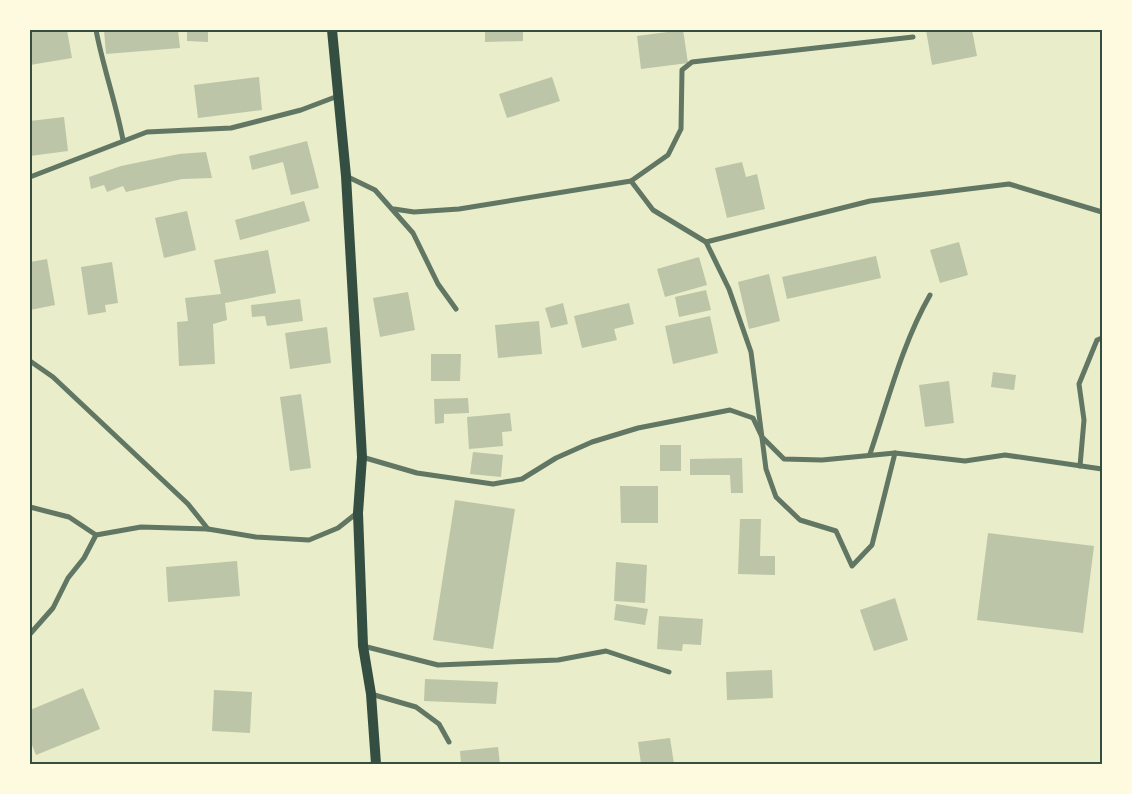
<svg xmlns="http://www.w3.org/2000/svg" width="1132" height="794" viewBox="0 0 1132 794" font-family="Mulish,sans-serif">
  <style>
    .building { fill: #bcc5a7 }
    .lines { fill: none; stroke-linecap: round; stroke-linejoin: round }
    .minor { stroke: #617663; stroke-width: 5 }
    .secondary { stroke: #344e41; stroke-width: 10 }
    .neatline { fill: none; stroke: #344e41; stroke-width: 2 }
  </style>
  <rect width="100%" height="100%" fill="#e9edc9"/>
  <g class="building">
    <path d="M 30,30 L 67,30 L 72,58 L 30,65 Z"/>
    <path d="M 104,30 L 178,30 L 180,48 L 106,54 Z"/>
    <path d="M 187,30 L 208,30 L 208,42 L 187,41 Z"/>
    <path d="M 485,30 L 523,30 L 523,41 L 485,42 Z"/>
    <path d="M 683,30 L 688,63 L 641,69 L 637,36 Z"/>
    <path d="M 926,30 L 972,30 L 977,56 L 932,65 Z"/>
    <path d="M 259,77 L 262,110 L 198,118 L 194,85 Z"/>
    <path d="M 552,77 L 560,101 L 507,118 L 499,94 Z"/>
    <path d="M 64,117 L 68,151 L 30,156 L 30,121 Z"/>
    <path d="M 307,141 L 319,188 L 291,195 L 283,162 L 252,170 L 249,156 Z"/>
    <path d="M 206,152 L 212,178 L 182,179 L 126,192 L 123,186 L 107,192 L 104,185 L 91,189 L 89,177 L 121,166 L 179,154 Z"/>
    <path d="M 742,162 L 746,177 L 757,174 L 765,209 L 727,218 L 715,168 Z"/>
    <path d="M 304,201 L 310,221 L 240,240 L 235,220 Z"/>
    <path d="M 187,211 L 196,250 L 164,258 L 155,218 Z"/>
    <path d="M 959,242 L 968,275 L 940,283 L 930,250 Z"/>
    <path d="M 268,250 L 276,293 L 225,303 L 227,320 L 213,324 L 215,364 L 179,366 L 177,322 L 188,321 L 185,298 L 221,294 L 214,260 Z"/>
    <path d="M 876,256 L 881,278 L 787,299 L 782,277 Z"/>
    <path d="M 699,257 L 707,285 L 665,297 L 657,269 Z"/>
    <path d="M 47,259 L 55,305 L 30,310 L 30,262 Z"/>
    <path d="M 112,262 L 118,303 L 105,305 L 106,312 L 88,315 L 81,267 Z"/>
    <path d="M 769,274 L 780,321 L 749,329 L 738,282 Z"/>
    <path d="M 706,290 L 711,310 L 679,317 L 675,297 Z"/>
    <path d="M 408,292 L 415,330 L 380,337 L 373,298 Z"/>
    <path d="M 300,299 L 303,321 L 267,326 L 265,316 L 252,317 L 251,305 Z"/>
    <path d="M 563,303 L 568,324 L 551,328 L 545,308 Z"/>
    <path d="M 629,303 L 634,324 L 614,329 L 617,340 L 582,348 L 574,316 Z"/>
    <path d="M 710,316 L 718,353 L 673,364 L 665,326 Z"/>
    <path d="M 539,321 L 542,354 L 498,358 L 495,325 Z"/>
    <path d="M 327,327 L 331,363 L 290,369 L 285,333 Z"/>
    <path d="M 431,354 L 461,354 L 460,381 L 431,381 Z"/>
    <path d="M 993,372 L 1016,375 L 1014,390 L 991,387 Z"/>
    <path d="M 949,381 L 954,423 L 925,427 L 919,385 Z"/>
    <path d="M 301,394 L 311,468 L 290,471 L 280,397 Z"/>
    <path d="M 468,398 L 469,413 L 444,414 L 444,423 L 435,424 L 434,399 Z"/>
    <path d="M 510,413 L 512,431 L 502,432 L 503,446 L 469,449 L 467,417 Z"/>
    <rect x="660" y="445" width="21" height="26"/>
    <path d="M 473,452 L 503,455 L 501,477 L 470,474 Z"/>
    <path d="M 742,458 L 743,493 L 731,493 L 730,475 L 690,475 L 690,459 Z"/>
    <path d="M 620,486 L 658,486 L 658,523 L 621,523 Z"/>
    <path d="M 455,500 L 515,509 L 493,649 L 433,640 Z"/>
    <path d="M 740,519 L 761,519 L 760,556 L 775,556 L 775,575 L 738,574 Z"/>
    <path d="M 988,533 L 1094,546 L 1083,633 L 977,620 Z"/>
    <path d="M 237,561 L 240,596 L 168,602 L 166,567 Z"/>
    <path d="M 616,562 L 647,565 L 645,603 L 614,601 Z"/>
    <path d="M 895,598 L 908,640 L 874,651 L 860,610 Z"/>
    <path d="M 616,604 L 648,609 L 645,625 L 614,620 Z"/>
    <path d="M 659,616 L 703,619 L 701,645 L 683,644 L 682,651 L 657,649 Z"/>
    <path d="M 772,670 L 773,698 L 727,700 L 726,672 Z"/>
    <path d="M 425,679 L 498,682 L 496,704 L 424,701 Z"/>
    <path d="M 83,688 L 100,729 L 36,755 L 30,740 L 30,710 Z"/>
    <path d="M 214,690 L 252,692 L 250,733 L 212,731 Z"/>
    <path d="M 670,738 L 674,764 L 641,764 L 638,742 Z"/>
    <path d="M 498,747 L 500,764 L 461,764 L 460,751 Z"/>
  </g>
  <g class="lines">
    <g class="minor">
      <path d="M 96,30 C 103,67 116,103 123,140"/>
      <path d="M 346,176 L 375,190 L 413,233 L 438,284 L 456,309"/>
      <path d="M 30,177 L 147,132 L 231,128 L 301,110 L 338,96"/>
      <path d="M 631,181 L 653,210 L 706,242 L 729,289 L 751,352 L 766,469 L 776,497 L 800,520 L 836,531 L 852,566 L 872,545 L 895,453"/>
      <path d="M 394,209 L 414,212 L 459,209 L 631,181 L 668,155 L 681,129 L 682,70 L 692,62 L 913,37"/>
      <path d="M 706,242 L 870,201 L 1009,184 L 1102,212"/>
      <path d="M 30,361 L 53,377 L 188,504 L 208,529"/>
      <path d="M 870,454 C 888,401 902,344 930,295"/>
      <path d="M 362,457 L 417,473 L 493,484 L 522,479 L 556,458 L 592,442 L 638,428 L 730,410 L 753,418 L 762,437 L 784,459 L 822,460 L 895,453 L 965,461 L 1005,455 L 1102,469"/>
      <path d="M 1080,466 L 1084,420 L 1079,384 L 1097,340 L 1102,338"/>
      <path d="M 30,507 L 69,517 L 96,535"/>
      <path d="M 30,634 L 53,608 L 68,578 L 84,558 L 96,535 L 141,527 L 208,529 L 256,537 L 309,540 L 338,528 L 357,513"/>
      <path d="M 363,646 L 438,665 L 558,660 L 606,651 L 669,672"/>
      <path d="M 371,694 L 416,707 L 439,724 L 449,742"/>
    </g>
    <path class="secondary" d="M 332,30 L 346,176 L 362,457 L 358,513 L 363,646 L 371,694 L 376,764"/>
  </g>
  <rect width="1132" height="794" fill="none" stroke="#fefae0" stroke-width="62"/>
  <rect x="31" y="31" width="1070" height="732" class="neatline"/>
</svg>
